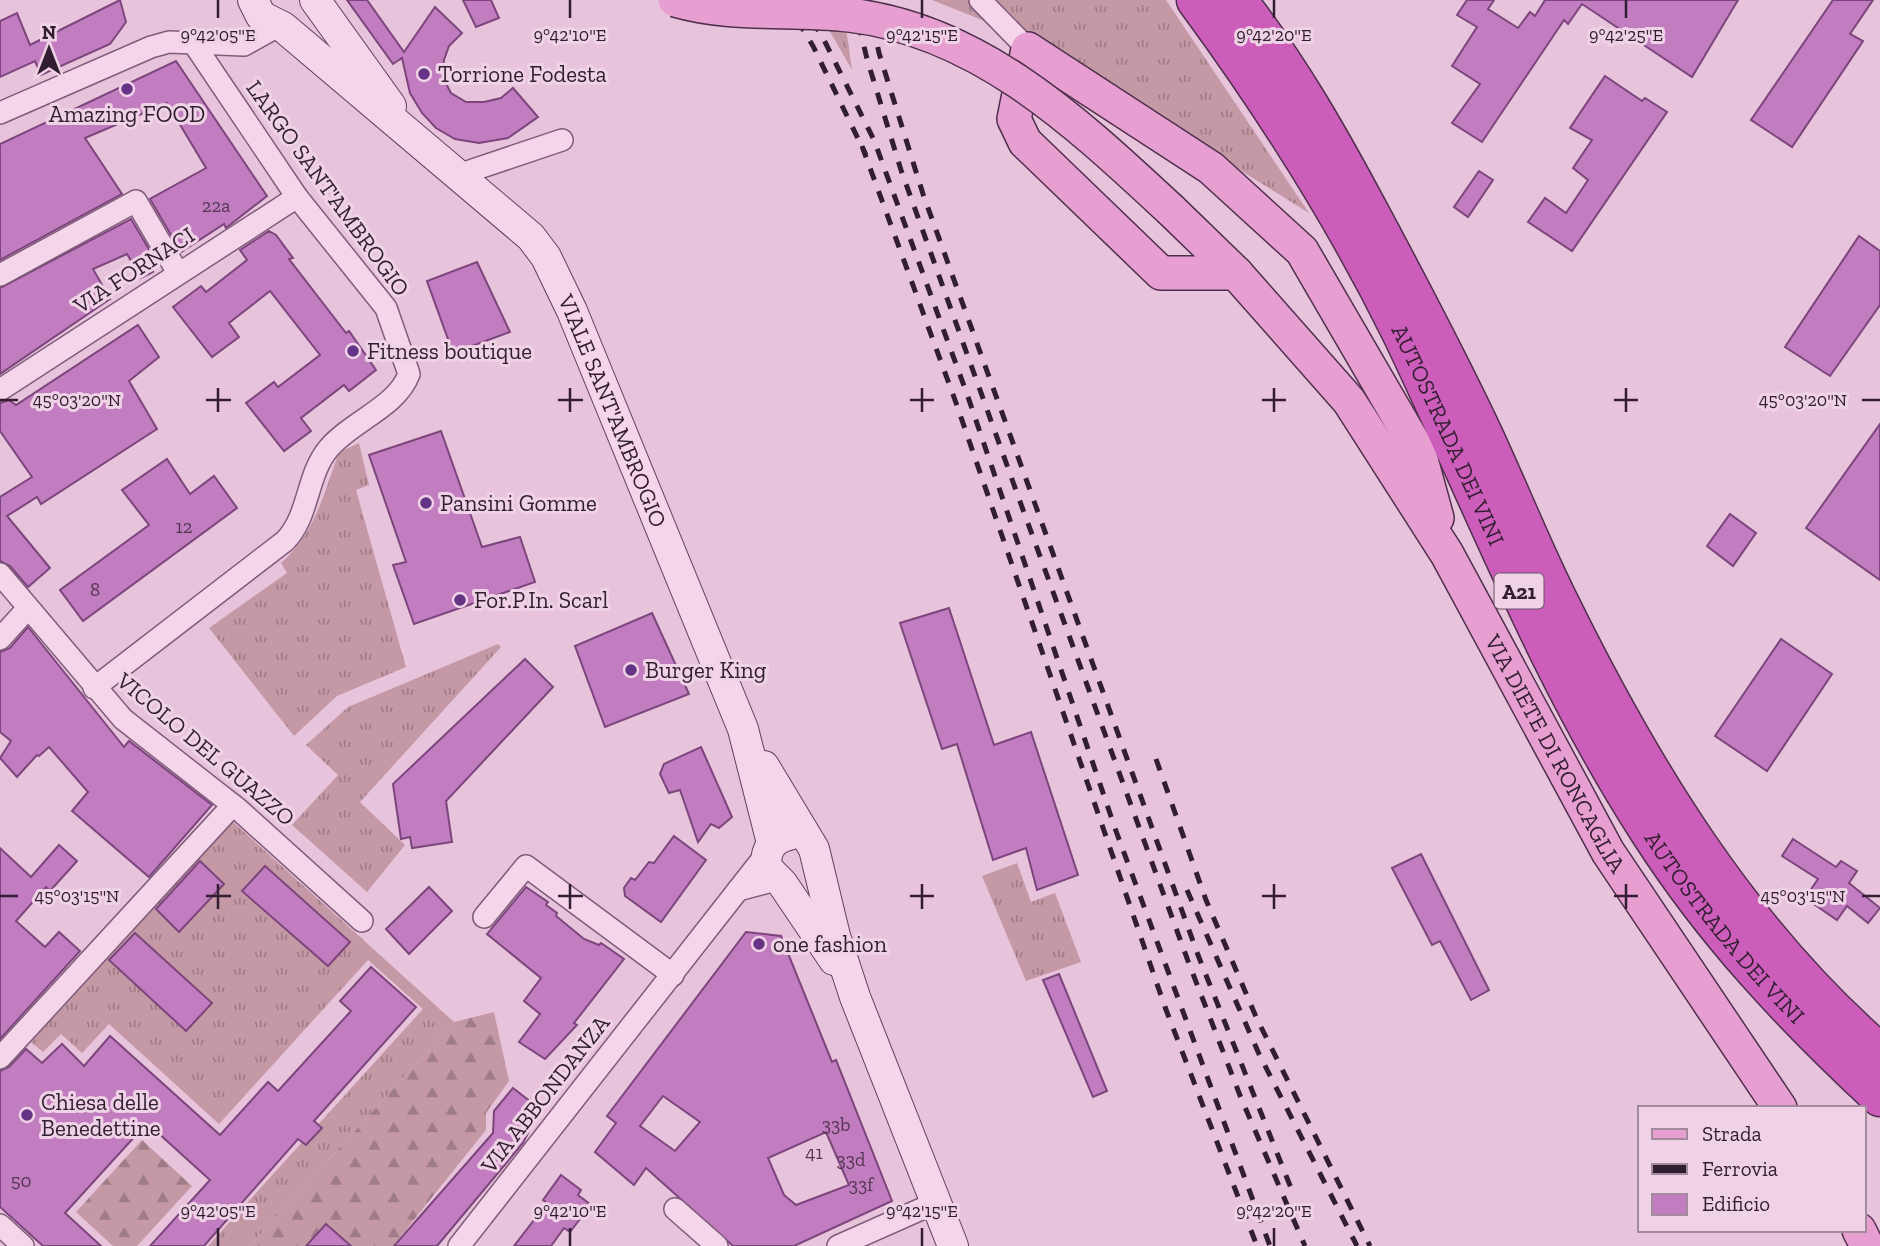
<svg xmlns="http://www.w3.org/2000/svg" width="1880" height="1246" viewBox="0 0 1880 1246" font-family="'Zilla Slab',serif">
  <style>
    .grass { fill: url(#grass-tufts) }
    .forest { fill: url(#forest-firs) }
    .building { fill: #c17dc0; stroke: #7c457c; stroke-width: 2; fill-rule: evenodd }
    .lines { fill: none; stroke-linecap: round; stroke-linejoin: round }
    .minor-casing { stroke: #805c7b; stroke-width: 24 }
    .secondary-casing { stroke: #613f5e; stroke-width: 32 }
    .primary-casing { stroke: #4e304c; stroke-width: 36 }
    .motorway-casing { stroke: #4e304c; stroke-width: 41 }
    .minor { stroke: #f4d5ea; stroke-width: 21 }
    .secondary { stroke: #f4d5ea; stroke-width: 30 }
    .primary { stroke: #e79fd2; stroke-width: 33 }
    .motorway { stroke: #cd5dbb; stroke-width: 38 }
    .rail { stroke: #311e30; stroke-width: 5; stroke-dasharray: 12 12; stroke-linecap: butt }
    .primary-bridge-casing { stroke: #4e304c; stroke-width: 36; stroke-linecap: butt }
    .primary-bridge { stroke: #e79fd2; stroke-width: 33 }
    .ticks { fill: none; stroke: #311e30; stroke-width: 2.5 }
    .poi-dot { fill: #663487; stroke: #f0d2e6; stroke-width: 2.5 }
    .labels { text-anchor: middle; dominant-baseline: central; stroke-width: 6; stroke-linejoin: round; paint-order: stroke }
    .number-label { font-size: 19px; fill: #553654 }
    .shield { fill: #f0d2e6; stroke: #6a5467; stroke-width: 2 }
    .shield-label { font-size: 21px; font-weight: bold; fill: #311e30 }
    .poi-label { font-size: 23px; fill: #311e30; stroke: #f0d2e6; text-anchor: start }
    .street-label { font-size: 23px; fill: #311e30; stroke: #f0d2e6 }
    .ticks-label { font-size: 18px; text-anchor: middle; fill: #311e30; stroke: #f0d2e6; stroke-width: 6; stroke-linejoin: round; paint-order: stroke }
  </style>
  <defs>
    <pattern id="grass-tufts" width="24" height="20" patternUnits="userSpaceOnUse" patternTransform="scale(1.75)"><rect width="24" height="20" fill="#c499a5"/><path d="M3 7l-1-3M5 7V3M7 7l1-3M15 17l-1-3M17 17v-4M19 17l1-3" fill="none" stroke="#a07c87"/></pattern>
    <pattern id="forest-firs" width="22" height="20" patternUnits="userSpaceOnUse" patternTransform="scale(1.75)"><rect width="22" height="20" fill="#c499a5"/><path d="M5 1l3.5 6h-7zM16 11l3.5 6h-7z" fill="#a07c87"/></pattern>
  </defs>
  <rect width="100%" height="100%" fill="#e8c3dc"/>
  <g class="grass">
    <path d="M 812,0 L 842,0 L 852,70 Z"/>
    <path d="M 932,0 L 1166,0 L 1309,213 L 1029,39 Z"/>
    <path d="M 359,443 L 369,485 L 356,490 L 406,667 L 337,696 L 294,736 L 209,628 L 287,573 L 281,563 C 315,533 324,493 339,452 Z"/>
    <path d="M 498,644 L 501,647 L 360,802 L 405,845 L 367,892 L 292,825 L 338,775 L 306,745 L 348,707 Z"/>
    <path d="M 232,821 L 454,1022 L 250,1246 L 208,1246 L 423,1009 L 368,960 L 219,1124 L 109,1024 L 82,1053 L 61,1034 L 43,1052 L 31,1042 Z"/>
    <path d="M 1017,863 L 1031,902 L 1055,893 L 1081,962 L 1026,981 L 982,876 Z"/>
  </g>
  <g class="forest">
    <path d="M 494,1012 L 509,1081 L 486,1113 L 486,1130 L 393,1246 L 250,1246 L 454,1022 Z"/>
    <path d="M 142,1140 L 192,1186 L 137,1246 L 113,1246 L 76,1212 Z"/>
  </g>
  <g class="building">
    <path d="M 120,0 L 126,22 L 110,44 L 41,75 L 35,61 L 0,77 L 0,21 L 17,13 L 30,45 Z"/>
    <path d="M 347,0 L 367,0 L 404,52 L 435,7 L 462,33 L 449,46 L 444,60 L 442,76 L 451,93 L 466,102 L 484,102 L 501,98 L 513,88 L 538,117 L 508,138 L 479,143 L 455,139 L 436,128 L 422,113 L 410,93 L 402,58 L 393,64 Z"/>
    <path d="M 463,0 L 491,0 L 499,18 L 476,27 Z"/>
    <path d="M 1467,0 L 1494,0 L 1488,9 L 1518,28 L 1530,12 L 1535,16 L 1545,0 L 1738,0 L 1692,77 L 1582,4 L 1568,24 L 1564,20 L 1482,142 L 1452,123 L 1480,84 L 1452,66 L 1477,27 L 1457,15 Z"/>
    <path d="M 1833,0 L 1873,0 L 1850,34 L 1863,41 L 1792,147 L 1751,120 Z"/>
    <path d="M 176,61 L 267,196 L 226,228 L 224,224 L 181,252 L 150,199 L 206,168 L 167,103 L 85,138 L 122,194 L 0,260 L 0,144 Z"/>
    <path d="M 1605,76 L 1642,101 L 1645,98 L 1667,112 L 1572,251 L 1528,222 L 1545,198 L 1566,213 L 1588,180 L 1573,168 L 1592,140 L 1570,128 Z"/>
    <path d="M 1479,171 L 1493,180 L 1468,217 L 1454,207 Z"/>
    <path d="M 131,219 L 153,256 L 153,272 L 141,278 L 127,254 L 93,269 L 110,299 L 0,374 L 0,288 Z"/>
    <path d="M 269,231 L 276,235 L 293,258 L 289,259 L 346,333 L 349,331 L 376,370 L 349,391 L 344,385 L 301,418 L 311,431 L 284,451 L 246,403 L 274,382 L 278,387 L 320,355 L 270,291 L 229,323 L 239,337 L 212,357 L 173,307 L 201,286 L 206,292 L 247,260 L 240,250 Z"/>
    <path d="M 1859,236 L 1880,251 L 1880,305 L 1830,376 L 1785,347 Z"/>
    <path d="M 477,262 L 510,332 L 453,353 L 427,281 Z"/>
    <path d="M 138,325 L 159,357 L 129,381 L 157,429 L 41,504 L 37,497 L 7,516 L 50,568 L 28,587 L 10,566 L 0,561 L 0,497 L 32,477 L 0,431 L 0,403 L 9,400 L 16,405 Z"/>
    <path d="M 1880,424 L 1880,580 L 1806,528 Z"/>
    <path d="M 441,431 L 482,547 L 520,537 L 535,582 L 414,624 L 393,565 L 406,562 L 369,455 Z"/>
    <path d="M 167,459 L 190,494 L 214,476 L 237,508 L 83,621 L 60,590 L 149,525 L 122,490 Z"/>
    <path d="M 1730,514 L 1756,533 L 1733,566 L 1707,546 Z"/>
    <path d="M 949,608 L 994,745 L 1031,732 L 1078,875 L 1037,890 L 1026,848 L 993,860 L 957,744 L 942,749 L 900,623 Z"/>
    <path d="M 652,613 L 689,694 L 605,727 L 575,646 Z"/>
    <path d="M 28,627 L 124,747 L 129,741 L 212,805 L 149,877 L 72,811 L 88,792 L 49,747 L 39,756 L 37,755 L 17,777 L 0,758 L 11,741 L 0,732 L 0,652 L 10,648 Z"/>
    <path d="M 1781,639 L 1832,674 L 1767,771 L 1715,736 Z"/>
    <path d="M 525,659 L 553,687 L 446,801 L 452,842 L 412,848 L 410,837 L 401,839 L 393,784 Z"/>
    <path d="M 701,747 L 732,817 L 719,828 L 711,824 L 698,842 L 680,790 L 669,793 L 660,774 L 664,764 Z"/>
    <path d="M 674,836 L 706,860 L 661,922 L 625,896 L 624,888 L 631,878 L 635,880 L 649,862 L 654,863 Z"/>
    <path d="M 1793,839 L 1836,867 L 1841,861 L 1857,871 L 1849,883 L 1880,908 L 1868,923 L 1847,906 L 1837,920 L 1805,898 L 1818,879 L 1782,856 Z"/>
    <path d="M 59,845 L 77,861 L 50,891 L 46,887 L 16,921 L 45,947 L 59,932 L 80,951 L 0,1039 L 0,848 L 31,877 Z"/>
    <path d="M 1421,854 L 1489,990 L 1471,1000 L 1440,941 L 1432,945 L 1392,868 Z"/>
    <path d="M 200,861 L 224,884 L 179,932 L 156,909 Z"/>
    <path d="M 265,866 L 350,942 L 328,966 L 242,891 Z"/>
    <path d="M 429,887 L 452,911 L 409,954 L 386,929 Z"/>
    <path d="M 526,887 L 548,902 L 546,905 L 557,913 L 556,916 L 584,939 L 599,945 L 601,943 L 624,959 L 574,1023 L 577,1025 L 545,1059 L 519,1042 L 540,1014 L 524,1001 L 541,978 L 487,934 Z"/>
    <path d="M 746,932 L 781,936 L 832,1062 L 836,1060 L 892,1201 L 794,1246 L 733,1246 L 646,1168 L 634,1185 L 595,1152 L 616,1123 L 607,1116 ZM 663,1096 L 700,1122 L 675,1151 L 640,1126 ZM 826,1132 L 849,1185 L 796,1205 L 784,1195 L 768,1158 Z"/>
    <path d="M 135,933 L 212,1003 L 186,1031 L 109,960 Z"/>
    <path d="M 371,967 L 416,1007 L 314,1121 L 322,1128 L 306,1145 L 298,1139 L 204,1246 L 150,1246 L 210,1180 L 147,1123 L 65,1213 L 101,1246 L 43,1246 L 0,1207 L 0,1071 L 9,1067 L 26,1049 L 42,1063 L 62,1044 L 84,1066 L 110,1036 L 220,1135 L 268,1082 L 278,1091 L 351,1011 L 340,1001 Z"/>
    <path d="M 1059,974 L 1107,1091 L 1093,1097 L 1043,980 Z"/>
    <path d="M 513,1088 L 540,1109 L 523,1143 L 437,1246 L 394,1246 L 493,1133 L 494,1111 Z"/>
    <path d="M 561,1175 L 581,1190 L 578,1195 L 591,1205 L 570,1232 L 564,1228 L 551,1246 L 514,1246 L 547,1203 L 543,1200 Z"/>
    <path d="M 326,1224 L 351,1246 L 306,1246 Z"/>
  </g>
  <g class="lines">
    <g class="minor-casing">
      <g id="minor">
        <path d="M 980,0 L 1028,49"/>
        <path d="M 0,113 L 151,47 L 169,42 L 244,45 L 278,26"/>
        <path d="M 458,175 L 562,140"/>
        <path d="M 0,275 L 136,201 L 178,273"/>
        <path d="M 0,390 L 297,197"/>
        <path d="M 0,574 L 123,719 L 238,809 L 362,921"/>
        <path d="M 0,639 L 28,608"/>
        <path d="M 94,688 L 285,541 C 310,515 306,475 329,448 C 352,421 397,407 409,374 L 386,308 L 297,197 L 194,44"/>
        <path d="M 767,853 L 738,890 L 776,880"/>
        <path d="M 484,917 L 526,866 L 673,975"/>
        <path d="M 0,1058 L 233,805"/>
        <path d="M 675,1209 L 717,1246"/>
        <path d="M 0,1225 L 23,1246"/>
        <path d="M 459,1246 L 738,890"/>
        <path d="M 838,1246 L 935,1203"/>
      </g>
    </g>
    <g class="secondary-casing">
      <g id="secondary">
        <path id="s1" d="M 253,0 L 261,16 L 283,27 L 531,237 L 546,257 L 572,311 L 743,729 L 772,843"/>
        <path d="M 315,0 L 391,106"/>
        <path d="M 764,766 L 814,849 L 835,936 L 855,997 L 953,1246"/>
        <path d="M 789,835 C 772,839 764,851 767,868 L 782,883 L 834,960"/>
      </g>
    </g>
    <g class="primary-casing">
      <g id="primary">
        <path id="s2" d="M 1171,210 L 1236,273 L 1349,401 L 1447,554 L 1608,852 L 1780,1108"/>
        <path d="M 1236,273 L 1161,273 L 1025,142 L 1014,119 L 1028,49 L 1211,168 L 1302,251 L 1419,452 L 1437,518"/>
        <path d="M 1859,1230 L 1867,1246"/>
      </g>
    </g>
    <g class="motorway-casing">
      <g id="motorway">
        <path id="s3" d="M 1196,0 C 1274,106 1344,216 1402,334 C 1482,501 1548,675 1649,831 C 1715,934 1791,1014 1880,1097"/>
        <path d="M 1237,0 C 1290,67 1332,142 1372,217 C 1410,288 1448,360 1483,434 C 1509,490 1532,548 1560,604 C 1641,769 1740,932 1880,1053"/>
      </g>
    </g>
    <use href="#minor" class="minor"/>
    <use href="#secondary" class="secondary"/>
    <use href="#primary" class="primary"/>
    <use href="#motorway" class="motorway"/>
    <g class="rail">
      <path d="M 785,0 L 813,46 L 866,155"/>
      <path d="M 800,0 L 824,40 L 874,140 L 967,394 L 1116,831 L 1270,1246"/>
      <path d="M 853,0 L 867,59 L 901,170 L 1022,507 L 1188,961 L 1241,1098 L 1305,1246"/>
      <path d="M 868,0 L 879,53 L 923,194 L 1198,955 L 1293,1193"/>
      <path d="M 862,146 L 955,400 L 1165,1007 L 1257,1246"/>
      <path d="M 1156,759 L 1206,900 L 1257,1019 L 1370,1246"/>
      <path d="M 1187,890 L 1259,1054 L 1357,1246"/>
    </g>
    <g class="primary-bridge-casing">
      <path id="primary-bridge" d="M 675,0 C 733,17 790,8 849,15 C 980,30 1078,124 1171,210"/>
    </g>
    <use href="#primary-bridge" class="primary-bridge"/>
  </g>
  <path class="ticks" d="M 218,0 L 218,18M 570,0 L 570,18M 922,0 L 922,18M 1274,0 L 1274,18M 1626,0 L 1626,18M 218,388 L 218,412M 570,388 L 570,412M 922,388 L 922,412M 1274,388 L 1274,412M 1626,388 L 1626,412M 0,400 L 18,400M 206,400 L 231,400M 558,400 L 583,400M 910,400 L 934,400M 1262,400 L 1286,400M 1614,400 L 1638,400M 1862,400 L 1880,400M 218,884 L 218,909M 570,884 L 570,909M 922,884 L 922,909M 1274,884 L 1274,909M 1626,884 L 1626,909M 0,896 L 18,896M 206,896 L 231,896M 558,896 L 583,896M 910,896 L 934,896M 1262,896 L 1286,896M 1614,896 L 1638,896M 1862,896 L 1880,896M 218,1228 L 218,1246M 570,1228 L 570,1246M 922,1228 L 922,1246M 1274,1228 L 1274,1246"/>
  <g class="poi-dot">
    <circle cx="424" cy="74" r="7"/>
    <circle cx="127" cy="89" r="7"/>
    <circle cx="353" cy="351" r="7"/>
    <circle cx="426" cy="503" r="7"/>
    <circle cx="460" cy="600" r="7"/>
    <circle cx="631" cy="670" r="7"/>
    <circle cx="759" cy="944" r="7"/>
    <circle cx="27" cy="1115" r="7"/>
  </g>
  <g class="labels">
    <g class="number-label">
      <text x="216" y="205">22a</text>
      <text x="184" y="526">12</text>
      <text x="95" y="589">8</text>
      <text x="836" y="1124">33b</text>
      <text x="814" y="1152">41</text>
      <text x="851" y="1159">33d</text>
      <text x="21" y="1180">50</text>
      <text x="861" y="1184">33f</text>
    </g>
    <rect class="shield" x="1494.5" y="573.5" width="49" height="35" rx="5"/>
    <g class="shield-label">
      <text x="1519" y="591">A21</text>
    </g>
    <g class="poi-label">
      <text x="438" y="74">Torrione Fodesta</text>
      <text x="127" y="114" text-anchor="middle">Amazing FOOD</text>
      <text x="367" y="351">Fitness boutique</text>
      <text x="440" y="503">Pansini Gomme</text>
      <text x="474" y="600">For.P.In. Scarl</text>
      <text x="645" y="670">Burger King</text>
      <text x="773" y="944">one fashion</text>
      <text x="41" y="1102">Chiesa delle<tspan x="41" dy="26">Benedettine</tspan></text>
    </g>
    <g class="street-label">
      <text transform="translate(328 188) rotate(54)">LARGO SANT'AMBROGIO</text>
      <text transform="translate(134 270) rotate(-33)">VIA FORNACI</text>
      <text stroke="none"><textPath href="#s1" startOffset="560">VIALE SANT'AMBROGIO</textPath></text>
      <text stroke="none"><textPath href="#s3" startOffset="504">AUTOSTRADA DEI VINI</textPath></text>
      <text transform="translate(206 749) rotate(40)">VICOLO DEL GUAZZO</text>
      <text stroke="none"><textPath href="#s2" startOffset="670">VIA DIETE DI RONCAGLIA</textPath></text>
      <text stroke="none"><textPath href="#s3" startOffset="1071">AUTOSTRADA DEI VINI</textPath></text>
      <text transform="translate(545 1094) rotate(-52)">VIA ABBONDANZA</text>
    </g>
  </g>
  <g class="ticks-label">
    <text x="218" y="41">9°42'05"E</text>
    <text x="570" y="41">9°42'10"E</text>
    <text x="922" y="41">9°42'15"E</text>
    <text x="1274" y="41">9°42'20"E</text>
    <text x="1626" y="41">9°42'25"E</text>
    <text x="77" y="406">45°03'20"N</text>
    <text x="1803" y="406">45°03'20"N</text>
    <text x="77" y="902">45°03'15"N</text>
    <text x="1803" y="902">45°03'15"N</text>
    <text x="218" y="1217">9°42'05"E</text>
    <text x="570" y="1217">9°42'10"E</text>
    <text x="922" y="1217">9°42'15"E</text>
    <text x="1274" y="1217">9°42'20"E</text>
  </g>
  <rect x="1638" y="1106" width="228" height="126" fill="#f0d2e6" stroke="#a48a9d" stroke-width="2"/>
  <rect x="1652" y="1129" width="35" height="10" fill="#e79fd2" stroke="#a48a9d" stroke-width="2"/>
  <text x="1702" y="1141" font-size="21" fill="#311e30">Strada</text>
  <rect x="1652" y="1164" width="35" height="10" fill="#311e30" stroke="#a48a9d" stroke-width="2"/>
  <text x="1702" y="1176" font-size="21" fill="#311e30">Ferrovia</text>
  <rect x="1652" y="1194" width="35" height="21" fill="#c17dc0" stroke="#a48a9d" stroke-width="2"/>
  <text x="1702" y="1211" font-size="21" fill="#311e30">Edificio</text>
  <g transform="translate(49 49)" stroke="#f0d2e6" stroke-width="5" paint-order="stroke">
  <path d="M0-5L12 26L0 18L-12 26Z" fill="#311e30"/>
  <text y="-10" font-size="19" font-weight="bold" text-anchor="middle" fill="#311e30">N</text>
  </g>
</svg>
